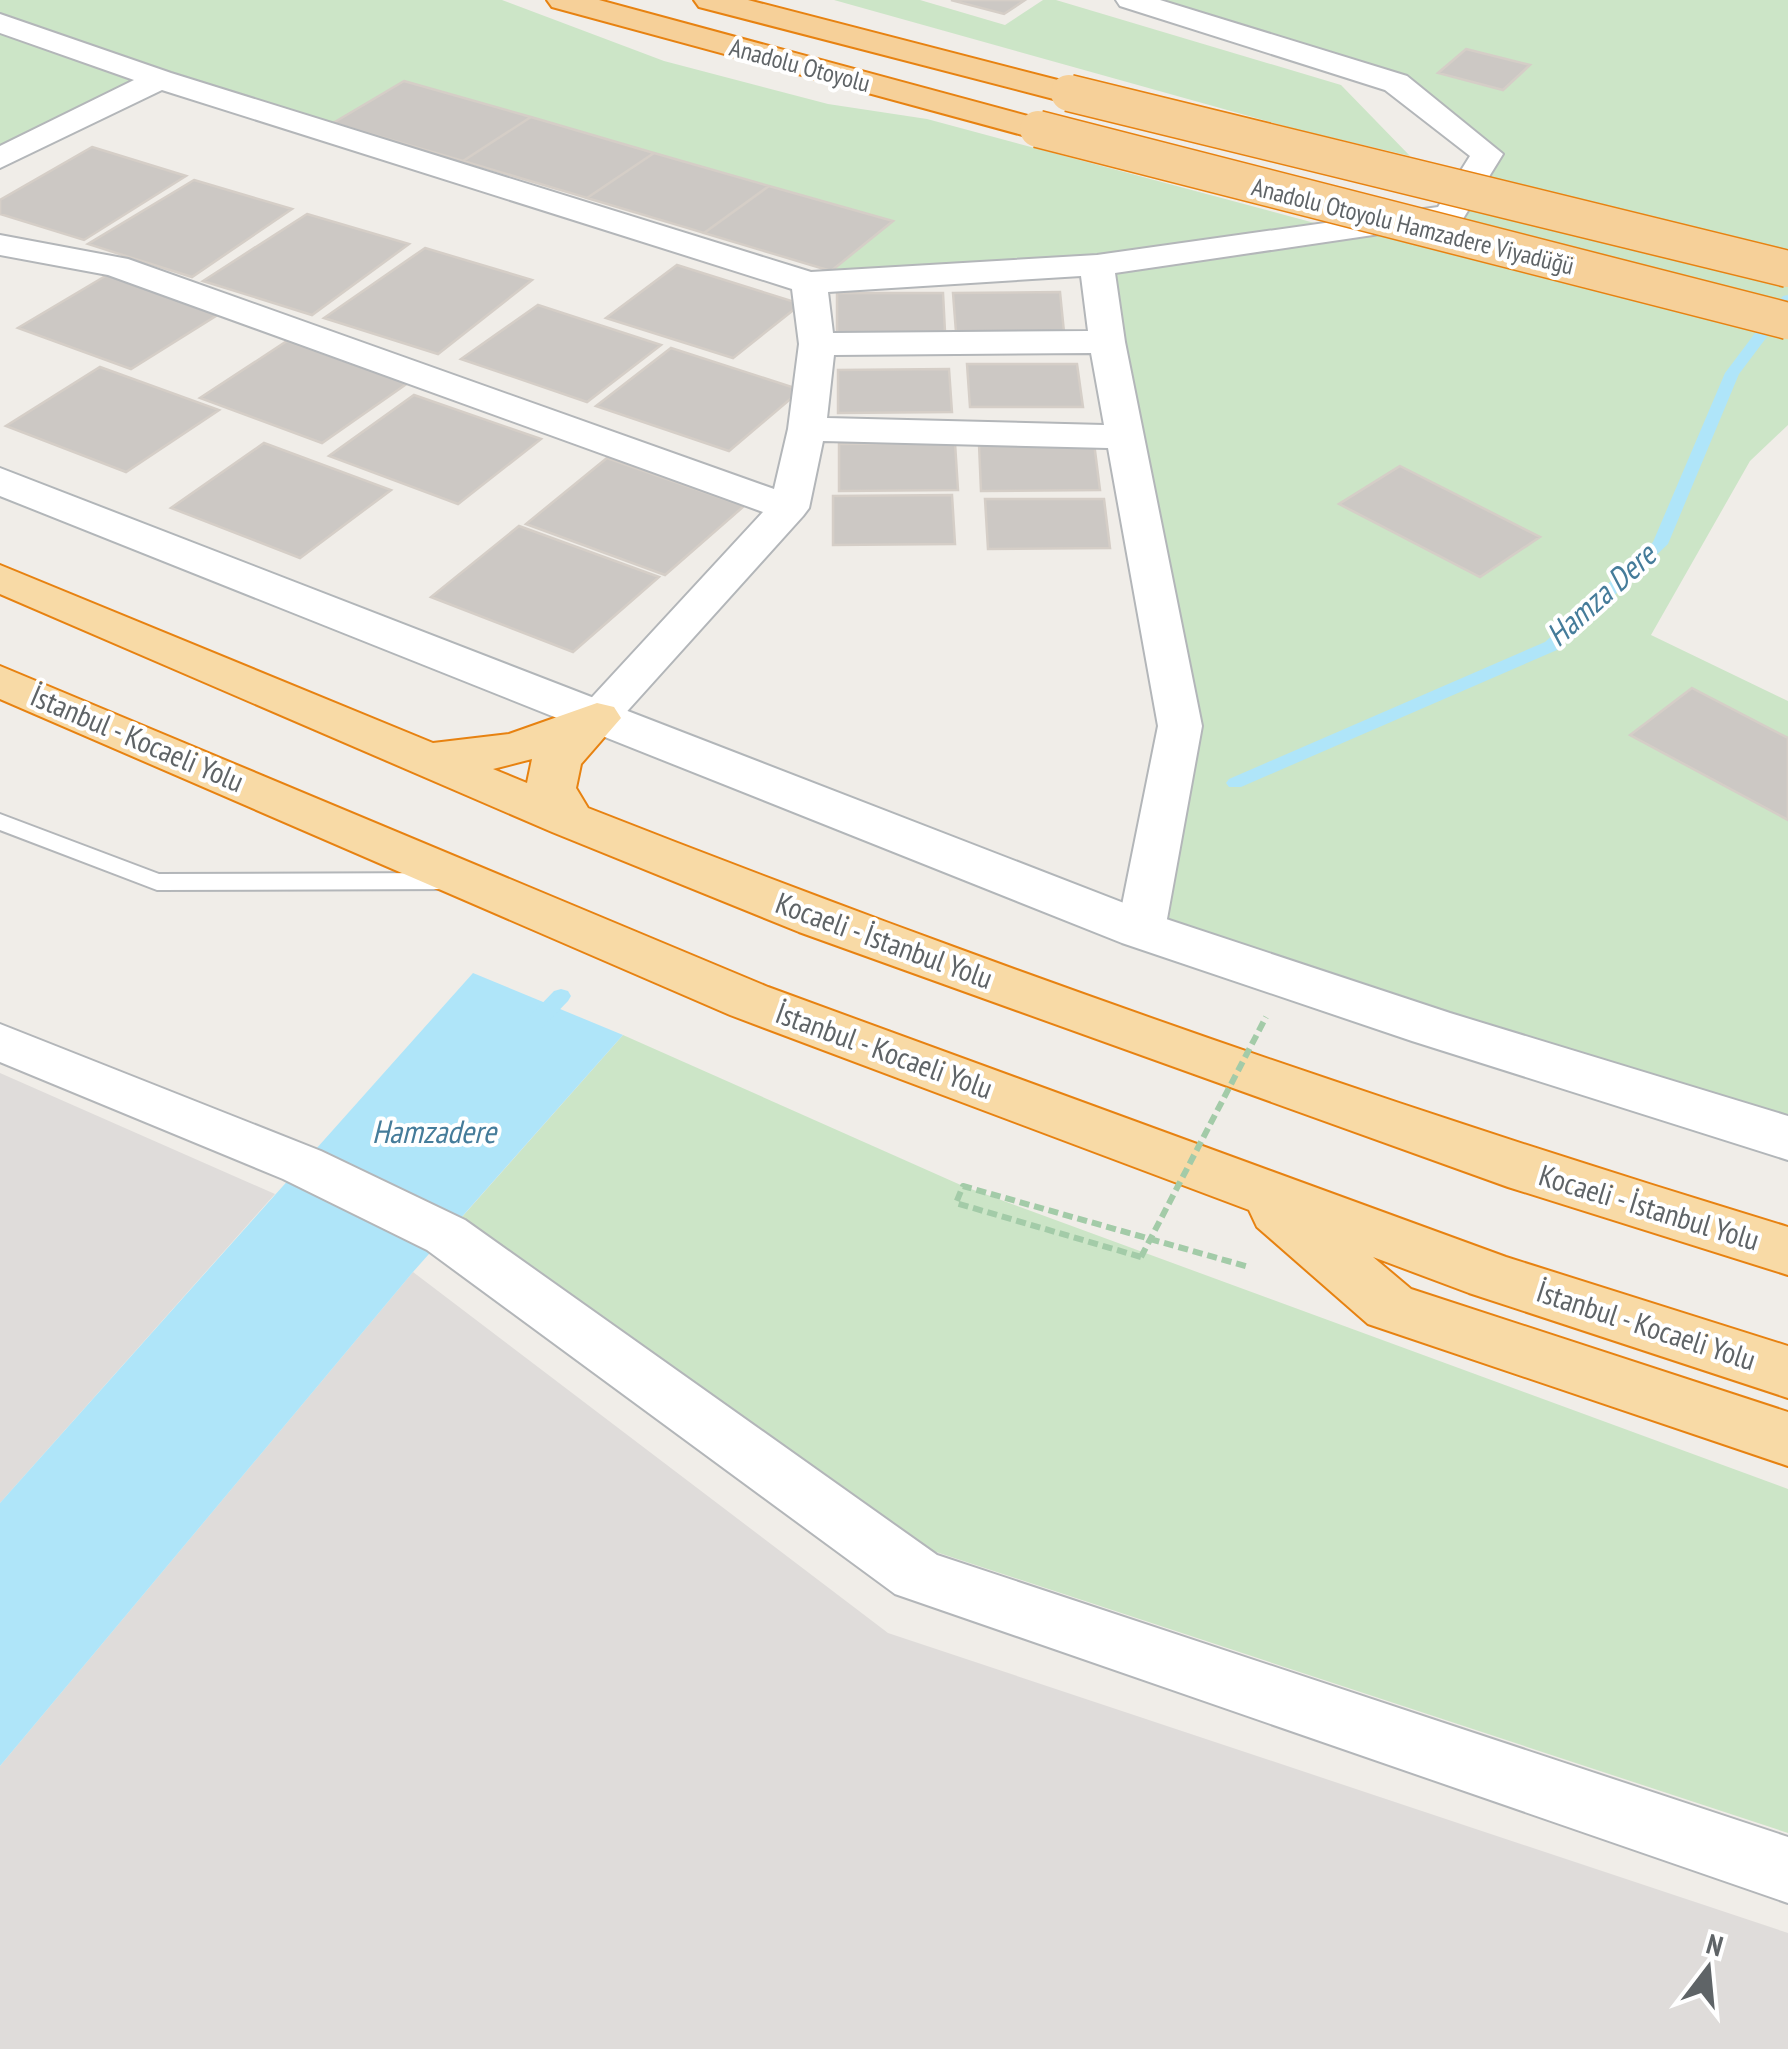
<svg xmlns="http://www.w3.org/2000/svg" width="1788" height="2049" viewBox="0 0 1788 2049" font-family="'PT Sans Narrow',sans-serif">
	<style>
		.industrial { fill: #dfdcda }
		.green { fill: #cce5c7 }
		.water { fill: #afe5f9 }
		.lines { fill: none; stroke-linecap: round; stroke-linejoin: round }
		.stream { fill: #afe5f9; fill-rule: evenodd }
		.building { fill: #ccc8c4; stroke: #d5cec7; stroke-width: 2.5 }
		.service-casing { stroke: #b3b6b9; stroke-width: 4 }
		.minor-casing { stroke: #b3b6b9; stroke-width: 4 }
		.secondary-casing { stroke: #b2b6b9; stroke-width: 4 }
		.trunk-casing { stroke: #e78211; stroke-width: 4 }
		.motorway-casing { stroke: #e78211; stroke-width: 4 }
		.path { stroke: #a3cba8; stroke-width: 6; stroke-dasharray: 10 5; stroke-linecap: butt }
		.service { fill: #fff; fill-rule: evenodd }
		.minor { fill: #fff; fill-rule: evenodd }
		.secondary { fill: #fff; fill-rule: evenodd }
		.trunk { fill: #f8daa6; fill-rule: evenodd }
		.motorway { fill: #f6d099; fill-rule: evenodd }
		.motorway-bridge-casing { stroke: #e78211; stroke-width: 39; stroke-linecap: butt }
		.path-bridge { stroke: #a3cba8; stroke-width: 6; stroke-dasharray: 10 5; stroke-linecap: butt }
		.motorway-bridge { stroke: #f6d099; stroke-width: 36 }
		.labels { text-anchor: middle; stroke-width: 8; stroke-linejoin: round; paint-order: stroke }
		.far-street-label { font-size: 25px; fill: #5f6467; stroke: #fff }
		.street-label { font-size: 30px; fill: #5f6467; stroke: #fff }
		.water-label { font-size: 32px; font-style: italic; fill: #457c9a; stroke: #fff }
	</style>
	<rect width="100%" height="100%" fill="#f0ede8"/>
	<path class="industrial" d="M0 1073 275 1194 0 1503Z
		M413 1272 888 1633 1788 1933V2049H0V1766Z"/>
	<path class="green" d="M0 0H502L664 61 828 104 927 119 1322 225 1100 254 831 271 892 221 404 81 321 130 160 79 0 158Z
		M834 0H920L1005 25 1043 0H1056L1341 85 1410 156 1299 130Z
		M1130 0H1788V425L1750 461 1651 635 1788 701V1138L1141 930 1180 726 1097 265 1449 215 1487 154 1396 83Z
		M623 1035 963 1186 1788 1489V1833L930 1550 446 1235Z"/>
	<path class="water" d="M473 973 623 1035 413 1272 0 1766V1503Z"/>
	<g class="lines">
		<path class="stream" d="M1788 295V309L1739 374 1668 544 1557 650 1241 787H1229L1226 783 1229 779 1545 642 1653 542 1725 373 1783 296Z
			M561 989 568 991 571 996 568 1001 542 1028H528L525 1023 528 1018 554 991Z"/>
	</g>
	<path class="building" d="M951 0H1025L1004 14Z
		M1466 49 1530 65 1503 90 1438 73Z
		M404 81 531 117 463 161 333 123Z
		M531 117 654 153 587 198 463 161Z
		M92 147 186 176 84 240 0 214V200Z
		M654 153 769 186 704 233 587 198Z
		M194 180 292 209 192 277 88 244Z
		M769 186 893 221 831 271 704 233Z
		M307 214 409 244 312 315 203 281Z
		M425 248 532 280 438 354 324 318Z
		M677 265 801 304 733 358 606 318Z
		M107 275 219 314 131 369 18 328Z
		M1060 292 1064 332H956L953 293Z
		M837 293H943L945 332 837 333Z
		M538 305 661 345 587 402 461 359Z
		M287 341 408 383 322 443 200 398Z
		M671 348 801 390 729 451 596 406Z
		M967 364H1077L1083 407H970Z
		M100 367 219 410 126 472 6 426Z
		M949 369 952 412 838 413V370Z
		M414 395 541 439 458 504 329 456Z
		M264 443 391 490 300 558 171 508Z
		M955 443 958 490 839 491V444Z
		M1094 443 1100 490 981 491 979 444Z
		M607 458 744 506 665 575 526 524Z
		M1400 466 1540 537 1480 577 1339 504Z
		M952 495 955 544 833 545V496Z
		M985 499H1104L1110 548 988 549Z
		M519 526 659 577 573 652 431 597Z
		M1692 688 1788 738V820L1630 735Z"/>
	<g class="lines">
		<defs>
			<path id="service" d="M0 814 159 874 454 873 466 881 454 889 157 890 0 830Z"/>
			<path id="minor" d="M1116 0H1160L1407 76 1503 154 1461 222 1115 273 1125 342 1202 726 1165 930 1158 942 1141 947 1124 942 1117 930 1158 726 1108 448 823 441 809 508 803 516 612 728 597 732 582 728 575 718 582 708 763 512 108 275 0 255V235L128 259 774 489 788 429 799 344 792 289 162 90 0 168V146L134 80 0 33V14L171 73 811 272 1097 255 1438 207 1470 156 1385 90 1120 6ZM1081 276 1088 331 833 333 828 292ZM1091 353 1104 425 827 418 834 355Z
				M0 1024 321 1151 465 1220 937 1555 1788 1837V1903L895 1594 427 1250 283 1179 0 1062Z"/>
			<path id="secondary" d="M0 468 1160 917 1450 1013 1788 1116V1160L1412 1041 1122 943 0 496Z"/>
			<path id="trunk" d="M0 565 433 743 509 734 597 703 614 707 621 718 581 764 576 788 588 808C982 963 1383 1104 1788 1227V1275L1508 1187 799 932 552 832 0 594ZM532 759 527 783 493 769Z
				M0 666 768 987 1506 1257 1788 1346V1398L1469 1293 1373 1257 1411 1289 1788 1412V1466L1368 1324 1257 1227 1249 1210 730 1015 0 699Z"/>
			<path id="motorway" d="M547 0H599L1050 122 1055 129 1050 136 1038 139 1026 136 552 7Z
				M694 0H748L1081 86 1086 93 1081 100 1069 103 699 7Z"/>
		</defs>
		<use href="#service" class="service-casing"/>
		<use href="#minor" class="minor-casing"/>
		<use href="#secondary" class="secondary-casing"/>
		<use href="#trunk" class="trunk-casing"/>
		<use href="#motorway" class="motorway-casing"/>
		<path class="path" d="M1141 1257 956 1203 963 1186 1249 1267"/>
		<use href="#service" class="service"/>
		<use href="#minor" class="minor"/>
		<use href="#secondary" class="secondary"/>
		<use href="#trunk" class="trunk"/>
		<use href="#motorway" class="motorway"/>
		<defs>
			<path id="motorway-bridge" d="M1069 93 1788 269
				M1038 129 1788 321"/>
		</defs>
		<use href="#motorway-bridge" class="motorway-bridge-casing"/>
		<path class="path-bridge" d="M1141 1257 1266 1017"/>
		<use href="#motorway-bridge" class="motorway-bridge"/>
	</g>
	<g class="labels">
		<g class="far-street-label">
			<text transform="translate(800 65) rotate(15)" y="9">Anadolu Otoyolu</text>
			<text transform="translate(1413 226) rotate(14)" y="9">Anadolu Otoyolu Hamzadere Viyadüğü</text>
		</g>
		<g class="street-label">
			<text transform="translate(137 739) rotate(23)" y="10">İstanbul - Kocaeli Yolu</text>
			<text transform="translate(884 941) rotate(20)" y="10">Kocaeli - İstanbul Yolu</text>
			<text transform="translate(884 1051) rotate(20)" y="10">İstanbul - Kocaeli Yolu</text>
			<text transform="translate(1649 1208) rotate(17)" y="10">Kocaeli - İstanbul Yolu</text>
			<text transform="translate(1646 1326) rotate(18)" y="10">İstanbul - Kocaeli Yolu</text>
		</g>
		<g class="water-label">
			<text transform="translate(1601 595) rotate(-42)" y="11">Hamza Dere</text>
			<text x="434" y="1143">Hamzadere</text>
		</g>
	</g>
	<g transform="translate(1708 1969) rotate(16)" stroke="#ffffff" stroke-width="8" paint-order="stroke">
	<path d="M0-8L18 38L0 25L-18 38Z" fill="#5f6467"/>
	<text y="-15" font-size="28" font-weight="bold" text-anchor="middle" fill="#5f6467">N</text>
	</g>
</svg>
